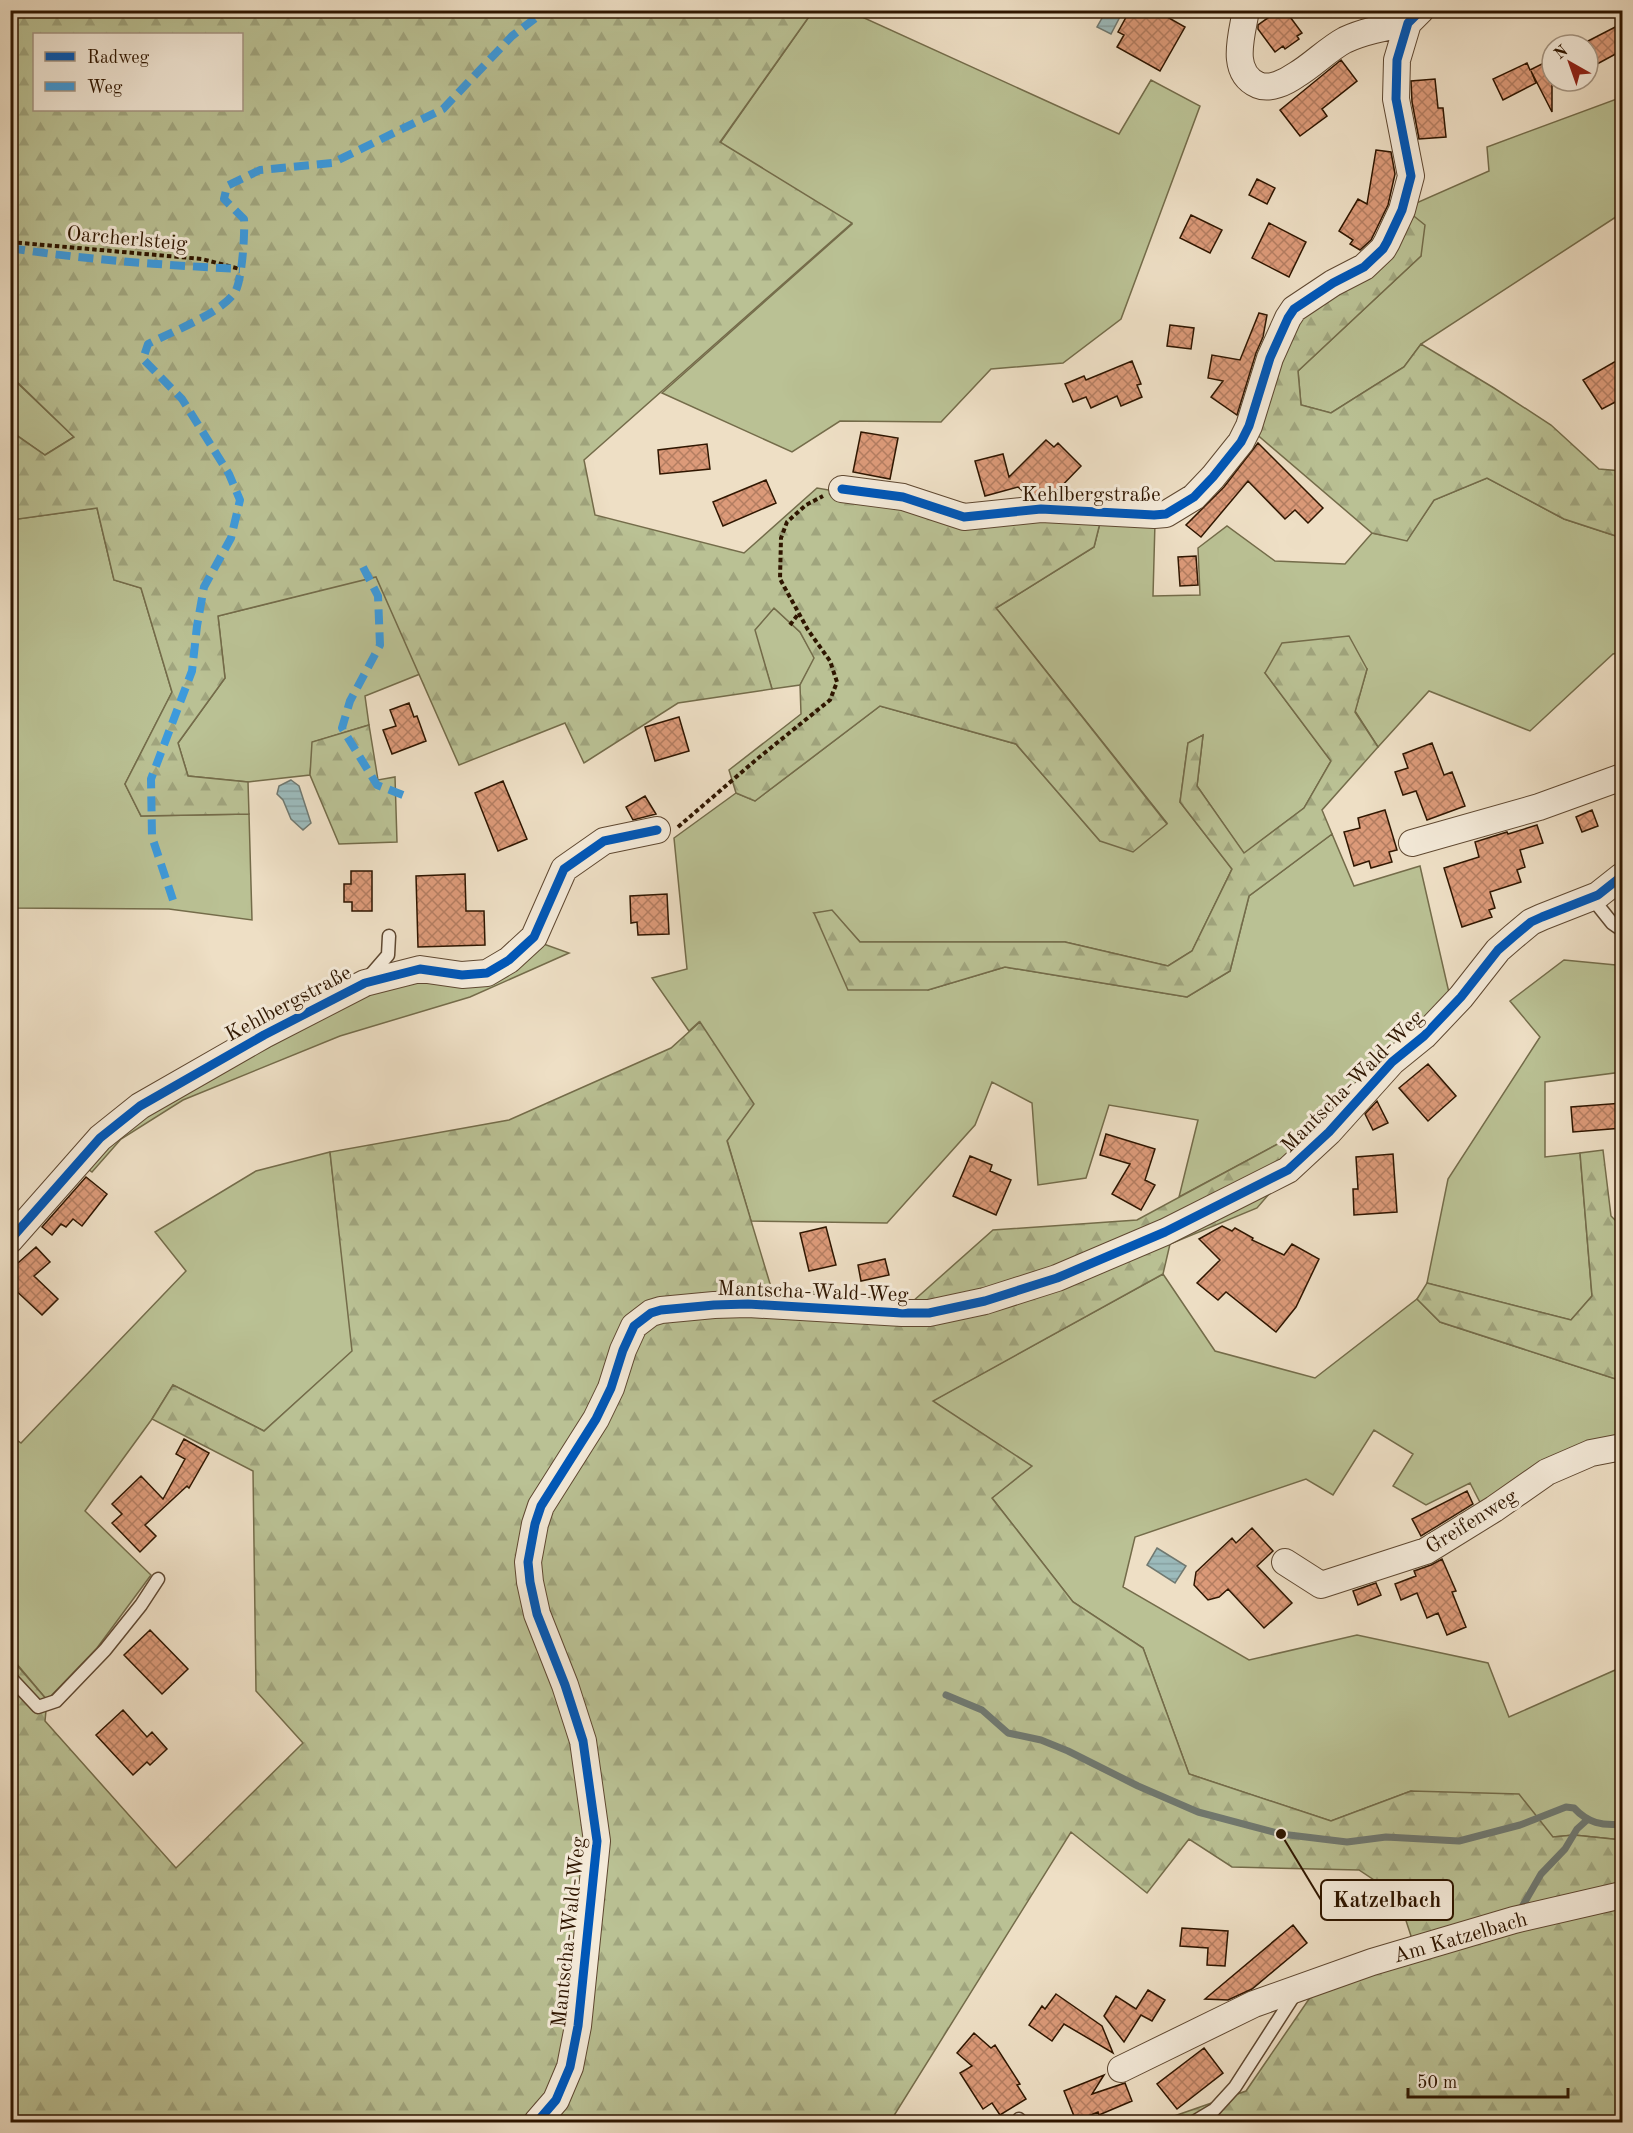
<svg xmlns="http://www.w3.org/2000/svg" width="1633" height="2133" viewBox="0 0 1633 2133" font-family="'Old Standard TT',serif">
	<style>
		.green { fill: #bac194; stroke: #746c4a; stroke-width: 1.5 }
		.forest { fill: url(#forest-firs); stroke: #746c4a; stroke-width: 1.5; fill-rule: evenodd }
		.water { fill: url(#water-rules); stroke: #707971; stroke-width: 1.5 }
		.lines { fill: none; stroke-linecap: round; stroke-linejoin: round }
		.stream { stroke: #707971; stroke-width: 7 }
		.building { fill: url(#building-cross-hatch); stroke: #2f1600; stroke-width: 1.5 }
		.lane-casing { stroke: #5f4831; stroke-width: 15 }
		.street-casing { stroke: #5f4831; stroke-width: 28 }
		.path { stroke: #2f1600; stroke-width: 4; stroke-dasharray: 4.5 3; stroke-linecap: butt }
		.lane { stroke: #f4ead9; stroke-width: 12 }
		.street { stroke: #f4ead9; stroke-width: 26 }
		.quiet { stroke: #3d9adc; stroke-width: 8; stroke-dasharray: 15 8; stroke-linecap: butt }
		.cycleway-casing { stroke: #f4ead9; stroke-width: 13 }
		.cycleway { stroke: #0057b8; stroke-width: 9 }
		.labels { text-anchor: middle; stroke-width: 6; stroke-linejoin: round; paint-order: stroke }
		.street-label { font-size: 21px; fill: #2f1600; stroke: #f4ead9 }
		.leader { fill: none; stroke: #2f1600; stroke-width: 2 }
		.callout-dot { fill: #2f1600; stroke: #f4ead9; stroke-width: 2 }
		.callout { fill: #f4ead9; stroke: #2f1600; stroke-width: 2 }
		.callout-label { font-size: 22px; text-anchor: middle; font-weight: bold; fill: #2f1600 }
	</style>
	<defs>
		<pattern id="forest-firs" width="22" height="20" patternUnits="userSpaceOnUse" patternTransform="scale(1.5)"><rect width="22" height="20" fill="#bac194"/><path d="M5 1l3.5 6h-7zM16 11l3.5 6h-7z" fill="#a0a57e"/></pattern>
		<pattern id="water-rules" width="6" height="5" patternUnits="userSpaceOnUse" patternTransform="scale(1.5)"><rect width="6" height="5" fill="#9cbbbc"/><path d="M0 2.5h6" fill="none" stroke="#87a0a0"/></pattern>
		<pattern id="building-cross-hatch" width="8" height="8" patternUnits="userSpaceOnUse" patternTransform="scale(1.5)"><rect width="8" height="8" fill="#dc9a79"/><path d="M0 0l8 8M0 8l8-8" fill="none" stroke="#b37d61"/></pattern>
	</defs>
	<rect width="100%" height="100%" fill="#eedfc5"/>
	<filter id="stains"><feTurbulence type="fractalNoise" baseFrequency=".00333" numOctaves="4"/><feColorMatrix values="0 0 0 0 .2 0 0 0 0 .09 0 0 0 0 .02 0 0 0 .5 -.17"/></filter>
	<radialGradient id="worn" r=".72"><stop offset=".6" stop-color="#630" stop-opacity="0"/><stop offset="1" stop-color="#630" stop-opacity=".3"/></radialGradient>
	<path class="green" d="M813 11H849L1119 134 1151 80 1200 106 1121 319 1063 363 991 369 941 422 840 421 792 452 662 393 852 224 720 143Z
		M1622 97V213L1421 344 1404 367 1331 413 1301 405 1298 371 1421 256 1410 213 1414 204 1489 171 1487 147Z
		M10 376 74 437 45 455 11 431Z
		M1487 478 1564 519 1622 538V652L1613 654 1530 731 1429 691 1378 747 1355 711 1367 669 1265 673 1331 761 1304 808 1244 854 1197 786 1203 735 1188 743 1180 802 1232 869 1192 951 1168 966 1065 942H860L832 911 814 913 928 990 1005 967 1187 997 1230 971 1249 896 1332 834 1354 886 1420 866 1450 997 1306 1151 1287 1139 1179 1197 1198 1120 1109 1105 1086 1178 1038 1185 1032 1103 992 1082 975 1125 887 1223 751 1221 727 1140 699 1022 689 1031 652 978 687 969 674 838 736 793 755 801 880 706 1016 744 1100 841 1167 823 996 608 1094 547 1101 519 1155 522 1153 596 1200 595 1198 548 1227 526 1275 561 1345 564 1372 533 1407 540 1434 500Z
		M97 508 114 580 141 588 172 692 125 784 141 816 249 814 252 920 169 909 11 908 10 520Z
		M376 576 420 674 365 696 369 725 313 742 310 775 248 782 188 776 178 743 225 678 218 616Z
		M774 608 800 632 815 658 800 685 772 689 754 630Z
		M538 942 569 953 470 997 340 1036 183 1100 121 1139 92 1172 82 1165 116 1130 371 989 422 976 470 983Z
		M1564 960 1616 965 1622 968V1072L1545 1082V1157L1580 1153 1592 1296 1571 1320 1427 1283 1448 1179 1540 1037 1510 1001Z
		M330 1152 353 1351 264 1431 173 1385 152 1419 85 1511 151 1575 97 1648 47 1700 11 1657 10 1435 21 1443 186 1271 155 1232 256 1171Z
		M1163 1274 1215 1351 1315 1378 1417 1299 1440 1322 1622 1381V1437L1484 1510 1470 1483 1426 1505 1393 1486 1413 1454 1374 1430 1333 1495 1306 1479 1135 1537 1123 1587 1249 1660 1357 1635 1488 1663 1509 1717 1622 1667V1840L1574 1835 1553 1837 1411 1791 1331 1821 1189 1774 1143 1648 1073 1602 992 1498 1031 1466 932 1401Z"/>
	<path class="forest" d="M11 11H813L720 142 852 223 584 460 595 515 744 553 817 488 905 503 1101 519 1094 547 996 608 1167 824 1133 852 1100 841 1016 744 880 706 755 801 736 793 729 770 801 714 800 685 814 658 800 632 774 608 755 630 772 689 678 703 584 763 565 723 459 765 376 577 218 616 225 678 178 743 188 776 248 782 249 814 141 816 125 784 172 692 141 588 114 580 97 508 11 520 10 431 45 455 74 437 11 376ZM34 34H242V110H34Z
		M1410 213 1425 225 1421 256 1298 371 1301 405 1331 413 1404 367 1421 344 1494 388 1551 425 1599 469 1622 471V538L1564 519 1487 478 1434 500 1407 541 1372 533 1254 432 1275 357 1302 316Z
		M1349 636 1367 669 1355 712 1378 747 1322 810 1332 834 1249 896 1230 971 1187 997 1005 967 928 990H848L814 913 832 910 860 942H1065L1168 966 1192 951 1232 869 1180 802 1188 743 1203 735 1197 786 1244 853 1304 808 1331 761 1265 673 1282 643Z
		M369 725 378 780 395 777 397 842 339 844 310 775 312 742Z
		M700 1022 754 1104 727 1141 771 1287 912 1302 993 1230 1137 1220 1287 1139 1306 1151 1257 1208 1170 1244 1163 1274 933 1401 1032 1466 992 1498 1073 1602 1143 1648 1189 1774 1331 1821 1411 1791 1519 1794 1553 1837 1574 1835 1622 1840V2122H1157L1246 2091 1331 1967 1412 1939 1398 1896 1359 1870 1232 1867 1189 1839 1147 1893 1071 1832 890 2122H11L10 1657 47 1700 45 1721 176 1868 303 1743 256 1691 253 1471 152 1419 173 1385 264 1431 352 1351 330 1152 509 1120 671 1048Z
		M1603 1150 1611 1216 1622 1227V1381L1440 1322 1417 1299 1427 1283 1571 1320 1592 1296 1580 1153Z"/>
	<path class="water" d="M1106 11H1123L1111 34 1097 27Z
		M291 780 299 786 311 823 303 830 291 819 283 800 277 794 279 786Z
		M1157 1548 1186 1566 1175 1583 1147 1565Z"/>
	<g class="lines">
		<path class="stream" d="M946 1695 982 1710 1008 1733 1041 1740 1068 1751 1138 1786 1198 1812 1281 1834 1347 1842 1386 1837 1459 1841 1520 1825 1566 1807 1574 1808C1588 1823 1602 1826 1622 1824
			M1519 1912 1541 1874 1565 1849 1577 1829 1587 1820"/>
	</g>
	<path class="building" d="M1130 10H1155L1185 27 1160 71 1117 47 1124 35 1118 32Z
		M1279 10H1285L1302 33 1297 36 1299 39 1285 49 1283 46 1275 52 1258 29V25Z
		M1623 23V50L1588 69V41Z
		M1552 59V112L1531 71 1536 83 1503 100 1493 79 1527 63 1530 70Z
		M1341 60 1357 81 1322 109 1327 116 1300 136 1280 110Z
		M1435 79 1438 108H1443L1446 137 1419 139 1412 102 1411 81Z
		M1376 150 1391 152 1395 174 1388 205 1371 240 1360 250 1350 244 1353 240 1339 231 1358 199 1367 204Z
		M1257 179 1275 188 1267 204 1249 195Z
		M1191 215 1222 230 1210 253 1180 238Z
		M1269 223 1306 242 1289 277 1252 258Z
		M1259 313 1267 315 1263 337 1256 353 1237 415 1211 397 1223 381 1208 378 1212 355 1240 360Z
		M1170 325 1194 328 1191 349 1167 346Z
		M1623 357V398L1602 409 1583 380Z
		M1132 361 1141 384 1137 385 1142 397 1121 406 1117 396 1091 408 1086 397 1073 402 1065 384 1084 376 1086 380Z
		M861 432 898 438 890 479 853 472Z
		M1046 440 1054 447 1058 443 1081 466 1053 495H1027L1018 487 985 496 975 461 1003 454 1009 477Z
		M1258 443 1323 508 1308 523 1295 510 1285 519 1248 481 1201 537 1186 525 1224 487Z
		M707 444 710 469 660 474 658 450Z
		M766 480 776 503 723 526 713 502Z
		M1196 556 1198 585 1180 586 1178 557Z
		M409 703 414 717 417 716 426 741 392 754 383 730 396 726 390 710Z
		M679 717 689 751 655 761 645 727Z
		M1432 743 1444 775 1452 772 1465 806 1427 820 1416 791 1403 795 1395 772 1408 768 1403 754Z
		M503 781 527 839 498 851 475 793Z
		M645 796 656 814 633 820 626 807Z
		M1385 810 1397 850 1389 852 1392 862 1371 868 1369 861 1354 866 1344 832 1360 828 1358 818Z
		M1592 810 1598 826 1582 832 1576 817Z
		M1537 825 1543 843 1520 850 1525 867 1517 870 1521 882 1490 892 1495 908 1489 910 1492 917 1462 927 1444 868 1479 857 1475 842 1507 832 1508 834Z
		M351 871H372V911H352V902H344V884H351Z
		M465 874 466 911H484L485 945 418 947 416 876Z
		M667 894 669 934 638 935 637 922 631 923 630 896Z
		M1428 1064 1456 1096 1428 1121 1399 1088Z
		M1377 1101 1388 1123 1373 1130 1365 1114Z
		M1623 1103V1128L1573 1132 1571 1107Z
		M1106 1134 1155 1149 1145 1180 1155 1185 1141 1210 1112 1194 1130 1164 1100 1155Z
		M1393 1154 1397 1212 1354 1215 1353 1189H1358L1356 1157Z
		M970 1156 992 1165 990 1171 1011 1180 996 1215 953 1196Z
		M86 1177 107 1194 82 1226 73 1219 66 1227 61 1224 52 1235 42 1227Z
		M1222 1226 1232 1231 1235 1228 1253 1238 1252 1240 1284 1255 1292 1244 1319 1259 1296 1307 1276 1332 1226 1292 1218 1300 1197 1283 1220 1260 1199 1239Z
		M826 1227 836 1265 809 1271 800 1233Z
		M36 1247 50 1262 34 1276 58 1299 42 1315 10 1285V1270Z
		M885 1259 889 1275 861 1281 858 1265Z
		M184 1439 209 1453 189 1488 187 1486 145 1525 156 1536 140 1552 112 1523 122 1514 112 1504 141 1476 163 1499 185 1459 176 1454Z
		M1467 1491 1473 1504 1421 1536 1412 1519Z
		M1252 1528 1273 1551 1257 1566 1292 1603 1264 1628 1228 1589 1219 1597 1208 1600 1194 1585 1196 1572 1232 1538 1236 1543Z
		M1442 1559 1456 1591 1452 1592 1466 1627 1447 1635 1438 1613 1427 1618 1417 1593 1401 1600 1395 1584 1416 1576 1414 1571 1431 1565Z
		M1376 1583 1381 1595 1358 1605 1353 1591Z
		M150 1630 188 1669 162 1694 124 1655Z
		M123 1710 147 1737 152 1732 167 1749 150 1765 147 1762 133 1775 96 1735Z
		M1293 1925 1307 1943 1252 1989 1228 2000 1205 1999Z
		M1182 1928 1228 1931 1225 1966 1207 1965 1208 1948 1180 1946Z
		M1148 1990 1165 2000 1152 2021 1141 2015 1124 2042 1104 2016 1116 1996 1136 2009Z
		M1056 1994 1102 2026 1113 2053 1064 2024 1052 2041 1029 2025 1042 2006 1045 2009Z
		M974 2033 991 2048 995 2045 1020 2084 1017 2085 1026 2099 1000 2115 992 2103 983 2109 960 2073 972 2066 957 2053Z
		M1204 2048 1223 2073 1177 2109 1157 2084Z
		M1104 2075 1092 2094 1125 2083 1132 2101 1099 2115 1098 2112 1076 2121 1064 2091Z"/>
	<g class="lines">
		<defs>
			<path id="lane" d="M1592 898 1612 923 1622 930
				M369 977 388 955 389 936
				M10 1677 38 1707 56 1701 105 1650 141 1605 158 1579
				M1019 2119 1022 2122
				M1194 2122 1214 2110 1235 2087 1295 1994"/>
			<path id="street" d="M1246 10C1242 35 1229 72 1258 85 1270 90 1286 82 1296 75 1313 65 1328 49 1345 40 1364 31 1387 27 1408 23
				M842 489 903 497 964 517 1041 509 1154 515 1166 514 1194 497 1213 477 1241 442 1249 426 1270 358 1288 318 1294 309 1333 283 1364 267 1383 249 1387 242 1402 210 1411 176 1396 99 1397 60 1408 23 1421 10
				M1412 843 1539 807 1622 777
				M10 1240 100 1138 140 1106 264 1035 365 983 420 969 462 975 487 973 509 960 534 937 564 869 604 841 657 830
				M1285 1562 1321 1585 1426 1551 1494 1509 1547 1472 1591 1453 1622 1447
				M1121 2069 1254 2004 1372 1962 1514 1920 1622 1895
				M537 2122 556 2100 570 2067 578 2026 597 1841 583 1741 565 1685 537 1614 530 1582 528 1562 535 1524 541 1506 596 1419 611 1388 623 1350 634 1326 651 1313 661 1310 714 1305 748 1304 902 1313H929L985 1301 1057 1278 1165 1232 1288 1170 1329 1132 1392 1062 1424 1036 1461 997 1498 950 1513 937 1531 922 1542 917 1598 895 1622 876"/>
		</defs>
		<use href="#lane" class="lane-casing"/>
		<use href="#street" class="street-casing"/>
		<path class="path" d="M10 242 202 259 240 269
			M790 625 799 613
			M678 827 757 759 830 700 837 682 830 661 808 630 780 579 781 538 787 522 806 505 823 496"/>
		<use href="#lane" class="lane"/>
		<use href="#street" class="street"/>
		<path class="quiet" d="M10 248C87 260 163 265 240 269
			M363 567 378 596 380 645 350 701 342 728 377 785 403 795
			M173 900 152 837 151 779 192 671 197 626 204 587 231 538 240 500 229 474 182 399 143 359 148 344C171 332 222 313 235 292 242 281 245 234 244 219L224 199 227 186 260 170 332 163 443 109 512 36 546 10"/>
		<defs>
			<path id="cycleway" d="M842 489 903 497 964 517 1041 509 1154 515 1166 514 1194 497 1213 477 1241 442 1249 426 1270 358 1288 318 1294 309 1333 283 1364 267 1383 249 1387 242 1402 210 1411 176 1396 99 1397 60 1408 23 1421 10
				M10 1240 100 1138 140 1106 264 1035 365 983 420 969 462 975 487 973 509 960 534 937 564 869 604 841 657 830
				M537 2122 556 2100 570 2067 578 2026 597 1841 583 1741 565 1685 537 1614 530 1582 528 1562 535 1524 541 1506 596 1419 611 1388 623 1350 634 1326 651 1313 661 1310 714 1305 748 1304 902 1313H929L985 1301 1057 1278 1165 1232 1288 1170 1329 1132 1392 1062 1424 1036 1461 997 1498 950 1513 937 1531 922 1542 917 1598 895 1622 876"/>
		</defs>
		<use href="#cycleway" class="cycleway-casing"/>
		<use href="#cycleway" class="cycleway"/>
	</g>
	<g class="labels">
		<g class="street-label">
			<text transform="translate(127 238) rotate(5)" y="7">Oarcherlsteig</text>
			<text x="1091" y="501">Kehlbergstraße</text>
			<text transform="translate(288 1003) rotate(-28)" y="7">Kehlbergstraße</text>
			<text transform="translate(1352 1081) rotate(-45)" y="7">Mantscha-Wald-Weg</text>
			<text transform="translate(813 1291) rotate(2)" y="7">Mantscha-Wald-Weg</text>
			<text transform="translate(1471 1521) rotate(-32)" y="7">Greifenweg</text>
			<text transform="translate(568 1932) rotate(-84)" y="7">Mantscha-Wald-Weg</text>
			<text transform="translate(1460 1937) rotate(-16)" y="7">Am Katzelbach</text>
		</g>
	</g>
	<path class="leader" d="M1281 1834L1321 1900"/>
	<circle class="callout-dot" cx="1281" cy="1834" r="6"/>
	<rect class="callout" x="1321" y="1880" width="132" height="40" rx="6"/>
	<g class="callout-label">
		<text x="1387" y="1907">Katzelbach</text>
	</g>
	<rect width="1633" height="2133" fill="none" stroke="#eedfc5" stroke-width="36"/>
	<rect x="12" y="12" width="1609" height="2109" fill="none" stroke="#2f1600" stroke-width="3"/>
	<rect x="18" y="18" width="1597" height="2097" fill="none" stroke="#2f1600" stroke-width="1.5"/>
	<rect x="33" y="33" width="210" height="78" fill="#f4ead9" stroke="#a59582" stroke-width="1.5"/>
	<rect x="45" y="52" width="30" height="9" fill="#0057b8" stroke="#a59582" stroke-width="1.5"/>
	<text x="87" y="63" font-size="18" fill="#2f1600">Radweg</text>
	<rect x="45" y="82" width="30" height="9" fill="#3d9adc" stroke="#a59582" stroke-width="1.5"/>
	<text x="87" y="93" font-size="18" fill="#2f1600">Weg</text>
	<g transform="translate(1570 63) rotate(320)"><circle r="28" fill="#f4ead9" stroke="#a59582" stroke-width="1.5"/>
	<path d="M0-4.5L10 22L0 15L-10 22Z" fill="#8f2418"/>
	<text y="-9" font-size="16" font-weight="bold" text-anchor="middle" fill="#2f1600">N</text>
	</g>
	<path d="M1408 2088v9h160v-9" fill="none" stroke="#2f1600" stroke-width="3"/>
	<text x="1417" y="2088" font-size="18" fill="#2f1600" stroke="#f4ead9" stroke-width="4.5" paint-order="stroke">50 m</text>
	<rect width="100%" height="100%" filter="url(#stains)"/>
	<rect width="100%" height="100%" fill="url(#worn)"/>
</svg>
